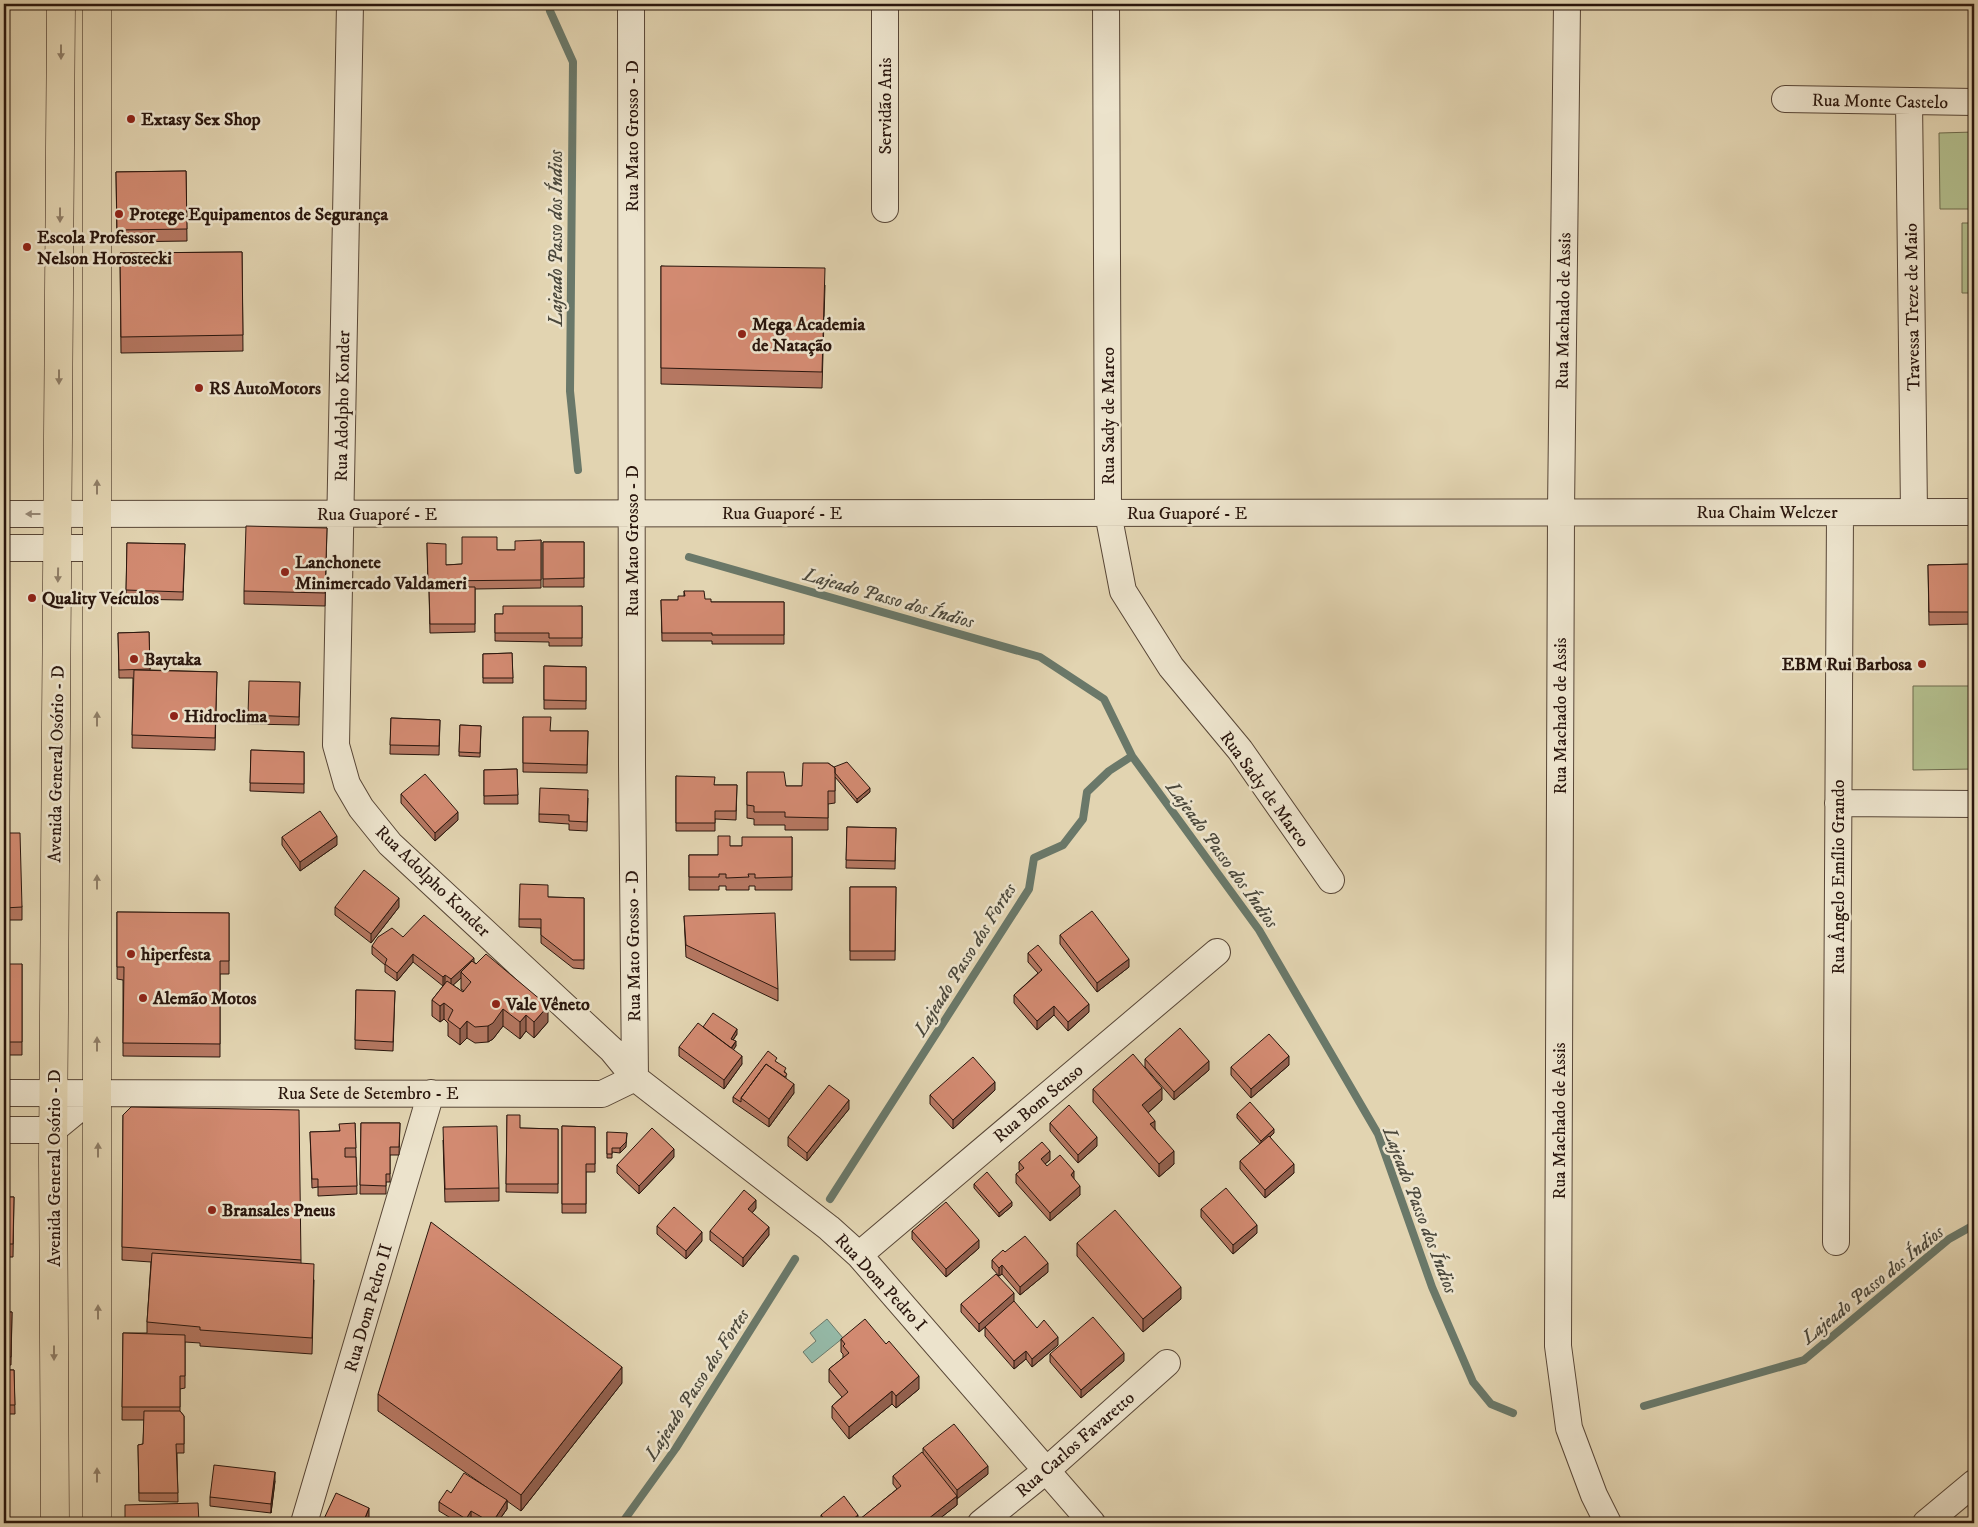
<svg xmlns="http://www.w3.org/2000/svg" width="1978" height="1527" viewBox="0 0 1978 1527" font-family="'IM FELL DW Pica',serif">
	<style>
		.green { fill: #b2bd8c; stroke: #6e6a4c }
		.water { fill: #95b9a7; stroke: #6a7869 }
		.lines { fill: none; stroke-linecap: round; stroke-linejoin: round }
		.stream { stroke: #6a7869; stroke-width: 8 }
		.minor-casing { stroke: #584636; stroke-width: 28 }
		.major-casing { stroke: #2a160d; stroke-width: 29 }
		.minor { stroke: #ece3cc; stroke-width: 26 }
		.major { stroke: #e2d4b1; stroke-width: 28 }
		.wall { fill: #b57761; stroke: #2a160d; fill-rule: evenodd }
		.shaded-wall { fill: #93614f; stroke: #2a160d }
		.building { fill: #d28a71; stroke: #2a160d }
		.oneway { fill: #8f7e67 }
		.oneway2 { fill: #958776 }
		.poi-dot { fill: #8f2418; stroke: #ece3cc; stroke-width: 2 }
		.labels { text-anchor: middle; stroke-width: 5; stroke-linejoin: round; paint-order: stroke }
		.street-label { font-size: 18px; fill: #2a160d; stroke: #ece3cc }
		.poi-label { font-size: 18px; font-weight: bold; fill: #2a160d; stroke: #ece3cc; text-anchor: start }
		.water-label { font-size: 19px; font-style: italic; fill: #4a473b; stroke: #ece3cc }
	</style>
	<rect width="100%" height="100%" fill="#e2d4b1"/>
	<filter id="stains"><feTurbulence type="fractalNoise" baseFrequency=".004" numOctaves="4"/><feColorMatrix values="0 0 0 0 .2 0 0 0 0 .09 0 0 0 0 .02 0 0 0 .5 -.17"/></filter>
	<radialGradient id="worn" r=".72"><stop offset=".6" stop-color="#630" stop-opacity="0"/><stop offset="1" stop-color="#630" stop-opacity=".3"/></radialGradient>
	<path class="green" d="M1974 132V209H1940L1939 133Z
		M1962 223H1974V293H1962Z
		M1913 686H1974V769L1913 770Z"/>
	<path class="water" d="M827 1319 843 1338 812 1363 803 1352 816 1341 810 1333Z"/>
	<g class="lines">
		<path class="stream" d="M550 11 573 62 570 391 578 470
			M689 557 1040 657 1104 699 1132 756 1259 930 1378 1134 1432 1287 1473 1382 1491 1404 1513 1413
			M830 1199 1029 889 1034 858 1063 845 1083 819 1087 792 1109 771 1132 756
			M1644 1406 1804 1360 1949 1239 1974 1225
			M622 1523 676 1448 795 1259"/>
		<defs>
			<path id="minor" d="M350 4 336 745 347 784 361 808 390 844 612 1050 635 1078 829 1228 859 1255 1092 1523
				M631 4 632 765 635 1078
				M885 4V209
				M1106 4 1108 513 1123 591 1171 667 1240 750 1331 880
				M1567 4 1561 511 1558 1346 1569 1428 1594 1495 1608 1523
				M1785 99 1974 102
				M1909 101 1914 512
				M4 514 1974 512
				M4 548H97
				M1838 803 1974 804
				M4 1093 602 1094 635 1078
				M4 1130H53L98 1093
				M1836 1242 1840 513
				M859 1255 1217 952
				M304 1523 431 1093
				M981 1523 1048 1469 1167 1363
				M1926 1523 1974 1483"/>
			<path id="major" d="M55 1523 53 1158 61 4
				M97 1523V4"/>
		</defs>
		<use href="#minor" class="minor-casing"/>
		<use href="#major" class="major-casing"/>
		<use href="#minor" class="minor"/>
		<use href="#major" class="major"/>
	</g>
	<path class="wall" d="M186 171 187 241 117 242 116 172Z
		M242 252 243 351 121 353 120 253Z
		M661 266 825 285 822 388 661 384Z
		M327 528 325 606 244 604V591Z
		M541 540V588L475 589V632L430 633 429 590H428L427 543 446 565 462 564 497 550H515Z
		M543 542H584V587H543Z
		M127 543 185 544 183 600 126 599Z
		M1974 564V624L1929 625 1928 565Z
		M684 591 711 602H784V644H712V641H662L661 600H678L684 596Z
		M582 606V646H549V642L495 641V614H503Z
		M149 632 150 670 217 672 215 750 132 748 133 678H119L118 633Z
		M512 653 513 683H483V654Z
		M544 666 586 667V709H544Z
		M300 682 299 725 248 724V715Z
		M523 717 551 731H588L587 773 523 772Z
		M391 718 440 720 439 755 390 754Z
		M460 725 481 726 480 757 459 756Z
		M251 750 304 752V793L250 791Z
		M828 763 870 792 857 803 835 777V803L828 804V830H785V825H754V819L747 818V772L786 786H802Z
		M517 769 518 804H484V770Z
		M676 776 715 785H737L736 820 715 819V831H676Z
		M401 794 458 820 435 841 401 803Z
		M588 798 587 831 569 830V824L539 822V814Z
		M847 827 896 828 895 869 846 868Z
		M4 833 22 907V920H4Z
		M282 837 337 845 300 871 282 845Z
		M792 837V890H755V886H749V890H726V886H719V890H689V855H718L730 846H742Z
		M850 887H896L895 960H850Z
		M548 897 584 898V969L573 968 541 943V928L519 927V919Z
		M335 907H399L371 943 335 915Z
		M117 912 229 913V974H220V1057L123 1056V980L117 979Z
		M684 916 778 989V1001L686 957Z
		M1060 935 1129 967 1097 992 1060 944Z
		M403 937 474 962 548 1022 534 1038 526 1031 520 1039 503 1026 493 1039 488 1042 475 1043 467 1038 460 1045 448 1036V1023L444 1019 440 1022 432 1016V1000L443 986 413 962 397 981 385 972V965L372 954V946ZM461 978V989L464 991 463 992 453 985Z
		M1028 953 1089 1012 1068 1031 1054 1015 1037 1030 1014 1003V995L1038 973 1028 962Z
		M22 964V1055H4V974Z
		M356 990 395 991 393 1051 355 1049Z
		M703 1027 737 1034 733 1040 736 1046 733 1049 742 1064 724 1089 679 1056V1047Z
		M1145 1059 1209 1070 1174 1100 1145 1067Z
		M777 1062 786 1073V1079L794 1093 769 1127 733 1102V1097Z
		M1289 1065 1251 1098 1231 1075V1067Z
		M1093 1089 1162 1100 1148 1113 1155 1129 1174 1164 1159 1177 1093 1102Z
		M995 1090 953 1129 930 1104V1095Z
		M849 1109 807 1161 788 1146V1137Z
		M1237 1114 1274 1133 1270 1137 1294 1173 1265 1198 1240 1169V1161L1260 1144 1237 1118Z
		M123 1115 301 1260V1263L314 1280 312 1354 200 1346V1343L185 1342V1388L180 1389V1411L184 1416V1453H177L178 1502 139 1501 138 1445 143 1444 144 1420H122L123 1333H147V1322L151 1262 122 1260Z
		M507 1115 520 1128 558 1129V1193L506 1192Z
		M355 1123 357 1194 318 1196V1187L312 1188 310 1132 339 1131Z
		M361 1123H400L399 1155H390V1182H386V1194H360Z
		M1050 1123 1097 1146 1078 1163 1050 1131Z
		M562 1126 595 1127V1172H586V1213H562Z
		M607 1132 626 1147 620 1153 612 1152V1158H607Z
		M443 1140 499 1188V1201L445 1202Z
		M674 1157 639 1194 617 1173V1165Z
		M1050 1160 1045 1164 1047 1166 1074 1179 1080 1195 1050 1221 1016 1183V1174L1020 1171 1019 1170V1162Z
		M974 1184 1012 1206 999 1217 974 1188Z
		M4 1197H14L13 1257H4Z
		M756 1208 752 1213 769 1235 743 1267 710 1240V1231Z
		M1201 1209 1257 1233 1233 1254 1201 1217Z
		M657 1226 702 1241 686 1259 657 1234Z
		M912 1231 979 1248 946 1277 912 1239Z
		M1077 1243 1181 1299 1143 1332 1077 1256Z
		M1005 1252 1048 1272 1020 1295 1002 1274 999 1276 992 1268V1260Z
		M1014 1302 979 1332 961 1312V1304Z
		M4 1312H12L11 1365H4Z
		M985 1327 1037 1328 1058 1345 1032 1367 1026 1359 1014 1369 985 1336Z
		M841 1339 919 1389 896 1408 892 1404 849 1439 832 1418V1406L842 1397 829 1382V1369L843 1358V1354L841 1352Z
		M1050 1354 1124 1361 1081 1398 1050 1362Z
		M4 1370H14L15 1414H4Z
		M622 1383 521 1511 507 1501V1509L497 1523H477L471 1519 469 1523H459L439 1511V1502L451 1493 489 1489 378 1411V1394Z
		M4 1423H9V1463H4Z
		M923 1448 988 1474 957 1498V1505L934 1523H821V1515L858 1521 897 1489 893 1484V1476L923 1454Z
		M275 1481 271 1513 210 1506V1497Z"/>
	<path class="shaded-wall" d="M870 788V792L857 803V799Z
		M458 812V820L435 841V833Z
		M337 836V845L300 871V862Z
		M399 898V907L371 943V934Z
		M413 954V962L397 981V973Z
		M474 958V966L461 972V978L451 987V979Z
		M1129 959V967L1097 992V983Z
		M445 975V983L443 986V977Z
		M444 1003V1019L440 1022V1006Z
		M1089 1004V1012L1068 1031V1022Z
		M548 1006V1022L534 1038V1022Z
		M1054 1006V1015L1037 1030V1021Z
		M503 1009V1026L493 1039 488 1042V1026Z
		M526 1015V1031L520 1039V1022Z
		M467 1021V1038L460 1045V1029Z
		M737 1029V1034L731 1043V1039Z
		M736 1041V1046L730 1055V1051Z
		M742 1056V1064L724 1089V1080Z
		M1289 1056V1065L1251 1098V1089Z
		M1209 1061V1070L1174 1100V1092Z
		M995 1082V1090L953 1129V1120Z
		M794 1084V1093L769 1127V1119Z
		M1162 1088V1100L1142 1118V1105Z
		M849 1100V1109L807 1161V1153Z
		M1155 1121V1133L1150 1124Z
		M1274 1129V1133L1261 1145V1141Z
		M627 1133 626 1147 620 1153V1148Z
		M1097 1137V1146L1078 1163V1155Z
		M674 1149V1157L639 1194V1186Z
		M1050 1151V1160L1041 1167V1159Z
		M1174 1151V1164L1159 1177V1164Z
		M1294 1164V1173L1265 1198V1190Z
		M1074 1171V1180L1071 1175Z
		M1080 1186V1195L1050 1221V1213Z
		M756 1200V1208L748 1218V1209Z
		M1012 1202V1206L999 1217V1213Z
		M1257 1225V1233L1233 1254V1245Z
		M769 1227V1235L743 1267V1258Z
		M702 1232V1241L686 1259V1251Z
		M979 1240V1248L946 1277V1269Z
		M1048 1263V1272L1020 1295V1287Z
		M1002 1265V1274L999 1276V1268Z
		M1181 1287V1299L1143 1332V1319Z
		M1014 1293V1302L979 1332V1324Z
		M1058 1337V1345L1032 1367V1359Z
		M1026 1351V1359L1014 1369V1361Z
		M1124 1353V1361L1081 1398V1390Z
		M622 1367V1383L521 1511V1495Z
		M919 1376V1389L896 1408V1396Z
		M892 1391V1404L849 1439V1427Z
		M988 1466V1474L957 1499V1490Z
		M275 1472V1481L271 1513V1504Z
		M957 1496V1505L934 1523H923Z
		M507 1500V1509L497 1523H492Z
		M369 1508V1517L366 1523H363Z
		M471 1511V1519L469 1523H466V1519Z
		M858 1515V1523H852V1520Z"/>
	<path class="building" d="M186 171 187 229 117 230 116 172Z
		M242 252 243 335 121 337 120 253Z
		M661 266 825 268 822 372 661 368Z
		M246 526 327 528 325 593 244 591Z
		M462 537H497V550H515V541L541 540V580L428 581 427 543 446 544V565L462 564Z
		M543 542H584V578L543 579Z
		M127 543 185 544 183 592 126 590Z
		M1974 564V612H1929L1928 565Z
		M429 587H475V624H430Z
		M684 591H704L705 599H711V602H784V635H712V633H662L661 600H678V596H685Z
		M503 606H582V638H549V633H495V614H503Z
		M149 632 150 669 119 670 118 633Z
		M512 653 513 678H483V654Z
		M544 666 586 667V701L544 700Z
		M134 670 217 672 215 738 132 735Z
		M249 681 300 682 299 717 248 715Z
		M523 717H551L550 731H588L587 765 523 763Z
		M391 718 440 720 439 746 390 745Z
		M460 725 481 726 480 753 459 752Z
		M251 750 304 752V784L250 783Z
		M847 762 870 788 857 799 835 773V768L834 767Z
		M803 763H828L835 768V791H828V818L785 817V812H754V806L747 805V772H784L786 786H802Z
		M517 769 518 795 484 796V770Z
		M425 774 458 812 435 833 401 794Z
		M676 776 715 777 714 785H737L736 811H715V823H676Z
		M540 788 588 790 587 822 569 821V815L539 814Z
		M320 811 337 836 300 862 282 837Z
		M847 827 896 828 895 861 846 860Z
		M4 833H20L22 907 4 908Z
		M718 836H730V846H742V837H792V877L755 878V874H748L749 877 726 878V874H719V877H689V855H718Z
		M364 870 399 898 371 934 335 907Z
		M520 884 548 885V897L584 898V960H573L541 935V919H519Z
		M850 887H896L895 951H850Z
		M1092 911 1129 959 1097 983 1060 935Z
		M117 912 229 913V961H220V1044L123 1043 124 967H117Z
		M775 913 778 989 686 945 684 916Z
		M424 915 474 958 451 979 445 975 443 977 413 954 397 973 385 964 387 959 372 946 378 937 392 928 403 937Z
		M1038 945 1089 1004 1068 1022 1054 1006 1037 1021 1014 995 1042 970 1028 953Z
		M486 954 548 1006 534 1022 526 1015 520 1022 503 1009 493 1023 488 1026 475 1027 467 1021 460 1029 448 1020 453 1010 444 1003 440 1006 432 1000 447 981 463 992 471 982 461 972 472 961 476 964Z
		M4 964H22V1042H4Z
		M356 990 395 991 393 1042 355 1040Z
		M713 1013 737 1029 731 1039 736 1041 731 1048 703 1027Z
		M698 1023 742 1056 724 1080 679 1047Z
		M1180 1028 1209 1061 1174 1092 1145 1059Z
		M1269 1034 1289 1056 1251 1089 1231 1067Z
		M768 1051 777 1058 775 1061 786 1068 784 1072 787 1074 785 1077 766 1064 741 1098V1102L733 1097Z
		M1133 1054 1162 1088 1142 1105 1155 1121 1150 1124 1174 1151 1159 1164 1093 1089Z
		M973 1057 995 1082 953 1120 930 1095Z
		M766 1064 794 1084 769 1119 741 1098Z
		M829 1085 849 1100 807 1153 788 1137Z
		M1250 1102 1274 1129 1261 1141 1237 1114Z
		M1069 1105 1097 1137 1078 1155 1050 1123Z
		M131 1107 299 1110 301 1260 122 1247 123 1115Z
		M507 1115H520V1128L558 1129V1184H506Z
		M355 1123 356 1148H345V1157H356L357 1186 318 1187V1179H312L310 1132 340 1131 339 1124Z
		M361 1123H400L399 1147H390V1174H386V1186L360 1185Z
		M497 1126 499 1188 445 1189 443 1127Z
		M562 1126 595 1127V1164H586V1204H562Z
		M652 1128 674 1149 639 1186 617 1165Z
		M607 1132 627 1133 626 1142 620 1148H612V1154H607Z
		M1269 1136 1294 1164 1265 1190 1240 1161Z
		M1042 1142 1050 1151 1041 1159 1047 1166 1060 1155 1074 1171 1071 1175 1080 1186 1050 1213 1016 1174 1024 1168 1019 1162Z
		M987 1172 1012 1202 999 1213 974 1184Z
		M1226 1188 1257 1225 1233 1245 1201 1209Z
		M744 1190 756 1200 748 1209 769 1227 743 1258 710 1231Z
		M4 1197H14L13 1244H4Z
		M946 1202 979 1240 946 1269 912 1231Z
		M674 1207 702 1232 686 1251 657 1226Z
		M1115 1210 1181 1287 1143 1319 1077 1243Z
		M431 1222 622 1367 521 1495 378 1394Z
		M1025 1236 1048 1263 1020 1287 1002 1265 999 1268 992 1260 1003 1250 1005 1252Z
		M152 1253 314 1264 312 1338 200 1330V1327L147 1322Z
		M996 1274 1014 1293 979 1324 961 1304Z
		M1014 1301 1037 1328 1044 1320 1058 1337 1032 1359 1026 1351 1014 1361 985 1327Z
		M4 1312H12L11 1357H4Z
		M1093 1317 1124 1353 1081 1390 1050 1354Z
		M865 1319 886 1344 889 1341 919 1376 896 1396 892 1391 849 1427 832 1406 848 1392 829 1369 849 1353 843 1346 845 1344 841 1339Z
		M123 1333 185 1335V1376H180V1407H122Z
		M4 1370H14L15 1405H4Z
		M144 1411H180L184 1416V1444H176L178 1493H139L138 1445 143 1444Z
		M4 1423H9V1455H4Z
		M954 1424 988 1466 957 1490 923 1448Z
		M922 1452 957 1496 923 1523H855L901 1486 893 1476Z
		M214 1465 275 1472 271 1504 210 1497Z
		M464 1473 507 1500 492 1523 471 1511 466 1519 439 1502 447 1490 451 1493Z
		M336 1493 369 1508 363 1523H322Z
		M844 1496 858 1515 852 1520 855 1523H828L821 1515Z
		M198 1503 199 1523H125V1505Z
		M767 1520 770 1523H763Z"/>
	<defs><path id="oneway-solid" d="M-6-.8H1V-3.2L6.5 0L1 3.2V.8H-6Z" transform="scale(1.25)"/></defs>
	<g class="oneway">
		<use href="#oneway-solid" transform="translate(61 52) rotate(90)"/>
		<use href="#oneway-solid" transform="translate(60 215) rotate(90)"/>
		<use href="#oneway-solid" transform="translate(59 377) rotate(90)"/>
		<use href="#oneway-solid" transform="translate(97 487) rotate(-90)"/>
		<use href="#oneway-solid" transform="translate(58 575) rotate(91)"/>
		<use href="#oneway-solid" transform="translate(97 719) rotate(-90)"/>
		<use href="#oneway-solid" transform="translate(97 882) rotate(-90)"/>
		<use href="#oneway-solid" transform="translate(97 1044) rotate(-90)"/>
		<use href="#oneway-solid" transform="translate(98 1150) rotate(-90)"/>
		<use href="#oneway-solid" transform="translate(98 1312) rotate(-90)"/>
		<use href="#oneway-solid" transform="translate(54 1353) rotate(90)"/>
		<use href="#oneway-solid" transform="translate(97 1475) rotate(-90)"/>
	</g>
	<use class="oneway2" href="#oneway-solid" transform="translate(33 514) rotate(-180)"/>
	<g class="poi-dot">
		<circle cx="131" cy="119" r="5"/>
		<circle cx="119" cy="214" r="5"/>
		<circle cx="27" cy="247" r="5"/>
		<circle cx="742" cy="334" r="5"/>
		<circle cx="199" cy="388" r="5"/>
		<circle cx="285" cy="572" r="5"/>
		<circle cx="32" cy="598" r="5"/>
		<circle cx="134" cy="659" r="5"/>
		<circle cx="1922" cy="664" r="5"/>
		<circle cx="174" cy="716" r="5"/>
		<circle cx="131" cy="954" r="5"/>
		<circle cx="143" cy="998" r="5"/>
		<circle cx="496" cy="1004" r="5"/>
		<circle cx="212" cy="1210" r="5"/>
	</g>
	<g class="labels">
		<g class="street-label">
			<text transform="translate(1880 101) rotate(1)" y="6">Rua Monte Castelo</text>
			<text transform="translate(885 106) rotate(-90)" y="6">Servidão Anis</text>
			<text transform="translate(632 136) rotate(-90)" y="6">Rua Mato Grosso - D</text>
			<text transform="translate(1912 307) rotate(-91)" y="6">Travessa Treze de Maio</text>
			<text transform="translate(1563 311) rotate(-89)" y="6">Rua Machado de Assis</text>
			<text transform="translate(342 406) rotate(-89)" y="6">Rua Adolpho Konder</text>
			<text transform="translate(1108 416) rotate(-90)" y="6">Rua Sady de Marco</text>
			<text x="1767" y="518">Rua Chaim Welczer</text>
			<text x="782" y="519">Rua Guaporé - E</text>
			<text x="1187" y="519">Rua Guaporé - E</text>
			<text x="377" y="520">Rua Guaporé - E</text>
			<text transform="translate(632 541) rotate(-90)" y="6">Rua Mato Grosso - D</text>
			<text transform="translate(1560 716) rotate(-90)" y="6">Rua Machado de Assis</text>
			<text transform="translate(56 764) rotate(-89)" y="6">Avenida General Osório - D</text>
			<text transform="translate(1265 789) rotate(54)" y="6">Rua Sady de Marco</text>
			<text transform="translate(1838 877) rotate(-90)" y="6">Rua Ângelo Emílio Grando</text>
			<text transform="translate(433 881) rotate(44)" y="6">Rua Adolpho Konder</text>
			<text transform="translate(633 946) rotate(-91)" y="6">Rua Mato Grosso - D</text>
			<text x="368" y="1099">Rua Sete de Setembro - E</text>
			<text transform="translate(1038 1103) rotate(-40)" y="6">Rua Bom Senso</text>
			<text transform="translate(1559 1121) rotate(-90)" y="6">Rua Machado de Assis</text>
			<text transform="translate(54 1168) rotate(-90)" y="6">Avenida General Osório - D</text>
			<text transform="translate(881 1282) rotate(47)" y="6">Rua Dom Pedro I</text>
			<text transform="translate(368 1308) rotate(-74)" y="6">Rua Dom Pedro II</text>
			<text transform="translate(1075 1444) rotate(-41)" y="6">Rua Carlos Favaretto</text>
		</g>
		<g class="poi-label">
			<text x="141" y="125">Extasy Sex Shop</text>
			<text x="129" y="220">Protege Equipamentos de Segurança</text>
			<text x="37" y="243">Escola Professor<tspan x="37" dy="21">Nelson Horostecki</tspan></text>
			<text x="752" y="330">Mega Academia<tspan x="752" dy="21">de Natação</tspan></text>
			<text x="209" y="394">RS AutoMotors</text>
			<text x="295" y="568">Lanchonete<tspan x="295" dy="21">Minimercado Valdameri</tspan></text>
			<text x="42" y="604">Quality Veículos</text>
			<text x="144" y="665">Baytaka</text>
			<text x="1912" y="670" text-anchor="end">EBM Rui Barbosa</text>
			<text x="184" y="722">Hidroclima</text>
			<text x="141" y="960">hiperfesta</text>
			<text x="153" y="1004">Alemão Motos</text>
			<text x="506" y="1010">Vale Vêneto</text>
			<text x="222" y="1216">Bransales Pneus</text>
		</g>
		<g class="water-label">
			<text transform="translate(555 238) rotate(-90)" y="7">Lajeado Passo dos Índios</text>
			<text transform="translate(889 597) rotate(16)" y="7">Lajeado Passo dos Índios</text>
			<text transform="translate(1223 854) rotate(54)" y="7">Lajeado Passo dos Índios</text>
			<text transform="translate(964 959) rotate(-58)" y="7">Lajeado Passo dos Fortes</text>
			<text transform="translate(1421 1210) rotate(69)" y="7">Lajeado Passo dos Índios</text>
			<text transform="translate(1872 1284) rotate(-39)" y="7">Lajeado Passo dos Índios</text>
			<text transform="translate(696 1384) rotate(-57)" y="7">Lajeado Passo dos Fortes</text>
		</g>
	</g>
	<rect width="1978" height="1527" fill="none" stroke="#e2d4b1" stroke-width="20"/>
	<rect x="5" y="5" width="1968" height="1517" fill="none" stroke="#2a160d" stroke-width="2.5"/>
	<rect x="10" y="10" width="1958" height="1507" fill="none" stroke="#2a160d"/>
	<rect width="100%" height="100%" filter="url(#stains)"/>
	<rect width="100%" height="100%" fill="url(#worn)"/>
</svg>
